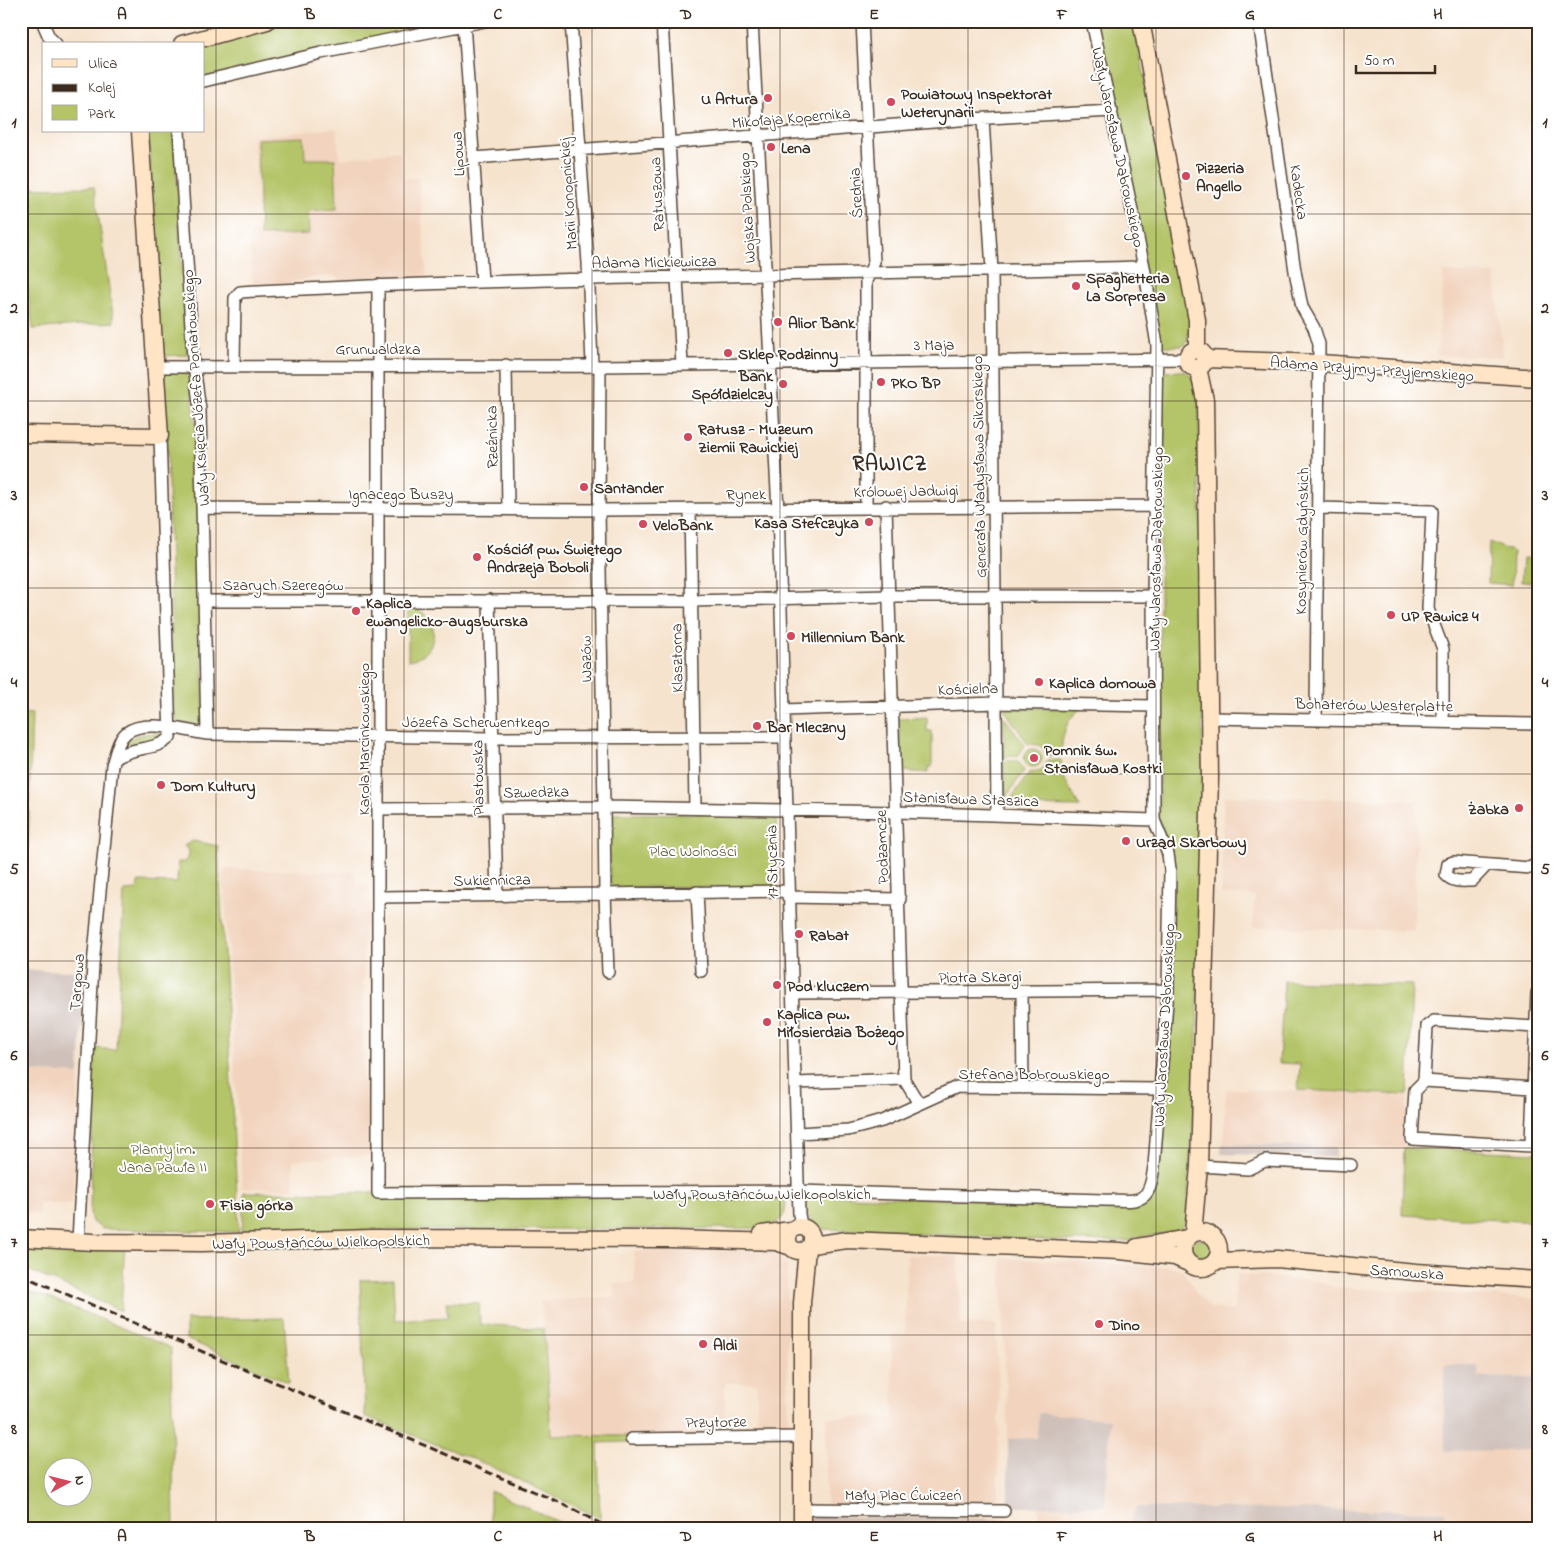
<svg xmlns="http://www.w3.org/2000/svg" width="1559" height="1549" viewBox="0 0 1559 1549" font-family="'Indie Flower',sans-serif">
	<style>
		.built { fill: #f2d4be }
		.industrial { fill: #cfc0ba }
		.green { fill: #b4c467; stroke: #787742; fill-rule: evenodd }
		.lines { fill: none; stroke-linecap: round; stroke-linejoin: round }
		.street-casing { stroke: #574638; stroke-width: 14 }
		.secondary-casing { stroke: #574638; stroke-width: 19 }
		.street { stroke: #fff; stroke-width: 11 }
		.secondary { stroke: #ffe4c6; stroke-width: 16 }
		.rail { stroke: #3b2a1e; stroke-width: 3; stroke-dasharray: 8 4; stroke-linecap: butt }
		.grid { fill: none; stroke: #3b2a1e; stroke-width: 1; stroke-opacity: 0.55 }
		.poi-dot { fill: #d1495b; stroke: #fff; stroke-width: 2 }
		.labels { text-anchor: middle; stroke-width: 4; stroke-linejoin: round; paint-order: stroke }
		.poi-label { font-size: 16px; font-weight: bold; fill: #3b2a1e; stroke: #fff; text-anchor: start }
		.street-label { font-size: 16px; fill: #3b2a1e; stroke: #fff }
		.park-label { font-size: 16px; fill: #5f5834; stroke: #fff }
		.district-label { font-size: 21px; font-weight: bold; letter-spacing: 1px; fill: #3b2a1e; stroke: #fff }
		.neatline { fill: none; stroke: #3b2a1e; stroke-width: 2 }
		.grid-label { font-size: 16px; text-anchor: middle; font-weight: bold; fill: #3b2a1e }
	</style>
	<rect width="100%" height="100%" fill="#fff"/>
	<filter id="ink" filterUnits="userSpaceOnUse"><feTurbulence type="fractalNoise" baseFrequency=".02" numOctaves="2"/><feDisplacementMap in="SourceGraphic" scale="10" xChannelSelector="R" yChannelSelector="G"/><feConvolveMatrix kernelMatrix="1 2 1 2 8 2 1 2 1" color-interpolation-filters="sRGB"/></filter>
	<filter id="wash" filterUnits="userSpaceOnUse"><feTurbulence type="fractalNoise" baseFrequency=".0096" numOctaves="4" result="noise"/><feDisplacementMap in="SourceGraphic" scale="20" xChannelSelector="R" yChannelSelector="G"/><feGaussianBlur stdDeviation="1.12" result="paint"/><feColorMatrix in="noise" values="0 0 0 0 0 0 0 0 0 0 0 0 0 0 0 0 0 1.4 0 .05"/><feComposite in="paint" operator="in"/></filter>
	<g filter="url(#wash)">
		<rect width="100%" height="100%" fill="#f6e3cd"/>
		<path class="built" d="M336 128 340 159 400 151 403 179 418 178 427 278 344 282 335 276 310 278 289 284 253 286 249 237 251 233 259 232 258 179 252 137Z
			M1444 272 1495 274 1503 357 1437 355Z
			M1224 796 1417 801 1414 931 1253 927 1255 896 1221 895Z
			M223 869 354 872 358 885H370L371 928 364 929 363 1084 373 1085 372 1155 293 1160 294 1189 242 1188Z
			M21 1071 79 1074 72 1204 39 1203V1214L21 1213Z
			M1226 1089 1408 1095 1404 1148 1224 1144Z
			M634 1251H771L787 1266 788 1427 783 1432 757 1431V1383H725V1435H551L541 1301 615 1297 613 1284 635 1282Z
			M907 1255 958 1256 961 1325 996 1324 999 1400 998 1497 994 1501 853 1499V1504H826V1417L894 1418 891 1334H905Z
			M1001 1258 1175 1267 1183 1271 1197 1294 1211 1308 1234 1311 1237 1274 1317 1281 1334 1287 1538 1299V1378L1478 1377V1365H1445V1450H1538V1528H1445L1444 1511 1137 1507 1130 1521 1039 1519 1038 1507 1105 1506 1110 1419 1042 1413 1038 1414 1037 1439H1008Z"/>
		<path class="industrial" d="M21 970 85 971 79 1074 21 1071Z
			M1222 1144 1336 1147V1157L1221 1154Z
			M1444 1365H1478L1479 1377 1538 1378V1450L1445 1451Z
			M1042 1413 1110 1419 1105 1506 1008 1507V1439L1037 1438 1038 1414Z
			M1136 1507 1445 1511V1528H810V1516L1130 1521Z"/>
		<path class="green" d="M288 21H467L204 77V45L239 33Z
			M1096 21H1134L1192 331H1188V340L1183 346H1160Z
			M148 131H174L187 355 160 356Z
			M304 137 305 159H335L337 209 308 211 309 234 260 236 257 139Z
			M94 187 114 322 33 329 21 237V188Z
			M178 371 186 373 190 378 196 429 204 716 200 725 178 723 174 716 167 447 162 384 165 373Z
			M1184 371 1191 376 1199 395 1203 783 1196 1080 1186 1223 1177 1233 1134 1237 1133 1241H1064L822 1229C807 1221 806 1212 805 1195L1129 1204 1147 1201 1156 1190 1174 870 1159 821 1161 372Z
			M1489 542 1513 552 1512 585 1488 583Z
			M1523 558 1537 559 1536 582H1521Z
			M408 607C442 611 442 656 408 660Z
			M1006 708H1082C1065 719 1062 737 1061 755L1048 756 1040 745 1028 744 1004 709Z
			M21 713 32 714 28 851H21Z
			M927 717V731H932V767H928V773L901 771 899 719Z
			M1004 717 1025 745 1018 756 1004 757Z
			M161 733 162 738 124 745C133 733 147 734 161 733Z
			M1024 758a9 9 0 1 1 18 0a9 9 0 1 1-18 0Z
			M1048 760H1061L1065 780 1080 807 1010 806 1007 804 1029 773 1042 771Z
			M1004 761H1018L1024 771 1005 799Z
			M776 813 777 887H615L610 884 608 818 613 814Z
			M193 841 218 846 239 1232 103 1229 92 1222 90 1214 94 1048 116 1050 124 891 137 890 138 882 177 883 178 862H184L189 856V850L184 846Z
			M1284 981 1412 985 1408 1095 1298 1090 1300 1064 1279 1063Z
			M1404 1148 1538 1153V1222L1402 1215Z
			M244 1192 786 1196C786 1210 786 1220 771 1225V1228L384 1230 242 1234Z
			M1187 1251a12 12 0 1 1 24 0a12 12 0 1 1-24 0Z
			M125 1242 121 1311 21 1267V1247L74 1248Z
			M393 1279 395 1320 448 1317 446 1302 479 1303 480 1324 544 1329 551 1435 631 1436V1442L598 1443 600 1518 488 1465 365 1416 360 1280Z
			M21 1289 52 1299 171 1348 174 1528H21V1466L24 1465ZM52 1466H82V1496H52Z
			M284 1318 289 1383 186 1339V1320Z
			M490 1491 561 1523 560 1528H490Z"/>
	</g>
	<g filter="url(#ink)">
		<g class="lines">
			<defs>
				<path id="street" d="M42 21 49 37 56 44
					M571 21 588 263 592 365
					M662 21 682 364
					M752 21 778 510 799 1214 801 1226
					M862 21 874 262 866 281V507
					M1259 21 1295 271 1302 307 1314 328 1319 344 1316 719
					M464 24 482 281
					M204 81 321 53 485 21
					M983 119 992 271 997 815
					M179 131 193 358 200 410 207 734
					M474 158 972 119 1112 111
					M378 285V1193L799 1191 1103 1200C1139 1200 1149 1207 1154 1166L1168 990 1170 869 1168 854 1154 820 1153 596 1157 345 1144 267 1092 21
					M234 365 235 298 240 292C541 276 843 275 1144 267
					M506 365 508 509
					M600 366 599 510 1155 506
					M156 367 600 366 1187 359
					M203 508 599 510 604 807 379 809
					M1318 508 1432 511 1428 609 1443 649V722
					M690 509 695 807
					M489 600 497 895
					M205 601H691L888 596H1153
					M783 710 997 703 1153 706
					M1209 718 1538 724
					M114 759C131 746 158 751 170 737L160 436
					M1538 849V851
					M1487 865 1472 881C1463 881 1453 883 1446 875L1448 864 1453 862 1530 868 1538 863
					M788 891 605 894 604 807 896 812 1154 820
					M697 892 701 971
					M380 897 605 894 608 972
					M788 897 900 899
					M1022 992 1023 1088
					M793 993 1168 990
					M1537 993 1531 1141V1146L1538 1147
					M904 1079 919 1104
					M1424 1081 1427 1026 1434 1021 1536 1027
					M796 1083 904 1079 886 506
					M798 1133 848 1130 864 1126 882 1121 957 1087 1159 1089
					M1531 1146 1412 1139 1415 1090 1424 1081 1534 1088
					M1199 1166 1248 1169 1265 1161 1351 1165
					M78 1241 93 965 112 765C116 754 117 741 126 733 144 718 186 731 207 734L493 738 784 737
					M631 1439 801 1437
					M802 1509 1004 1511"/>
				<path id="secondary" d="M1141 21 1197 320V350
					M182 44 267 21
					M1187 359a9 9 0 1 1 18 0a9 9 0 1 1-18 0Z
					M1206 359 1320 363 1538 378
					M21 434 160 436 140 131
					M788 1239a12 12 0 1 1 24 0a12 12 0 1 1-24 0Z
					M1183 1250a18 18 0 1 1 36 0a18 18 0 1 1-36 0Z
					M762 1234 791 1230
					M1193 1234 1199 1166 1210 778 1205 400 1198 368
					M21 1238 94 1242 202 1243 372 1238 671 1239 776 1242 791 1247
					M811 1245 847 1240 1120 1251 1175 1257 1186 1262
					M1137 1247 1187 1238
					M1216 1261 1277 1259 1416 1272 1538 1280
					M802 1528V1303L807 1249"/>
			</defs>
			<use href="#street" class="street-casing"/>
			<use href="#secondary" class="secondary-casing"/>
			<use href="#street" class="street"/>
			<use href="#secondary" class="secondary"/>
			<path class="rail" d="M21 1275 561 1503 609 1528"/>
		</g>
	</g>
	<path class="grid" d="M216 21V1528M404 21V1528M592 21V1528M780 21V1528M968 21V1528M1156 21V1528M1344 21V1528M21 214H1538M21 401H1538M21 588H1538M21 774H1538M21 961H1538M21 1148H1538M21 1335H1538"/>
	<g class="poi-dot">
		<circle cx="768" cy="98" r="5"/>
		<circle cx="891" cy="102" r="5"/>
		<circle cx="771" cy="147" r="5"/>
		<circle cx="1186" cy="176" r="5"/>
		<circle cx="1076" cy="286" r="5"/>
		<circle cx="778" cy="322" r="5"/>
		<circle cx="728" cy="353" r="5"/>
		<circle cx="881" cy="382" r="5"/>
		<circle cx="783" cy="384" r="5"/>
		<circle cx="688" cy="437" r="5"/>
		<circle cx="584" cy="487" r="5"/>
		<circle cx="869" cy="522" r="5"/>
		<circle cx="643" cy="524" r="5"/>
		<circle cx="477" cy="557" r="5"/>
		<circle cx="356" cy="611" r="5"/>
		<circle cx="1391" cy="615" r="5"/>
		<circle cx="791" cy="636" r="5"/>
		<circle cx="1039" cy="682" r="5"/>
		<circle cx="757" cy="726" r="5"/>
		<circle cx="1034" cy="758" r="5"/>
		<circle cx="161" cy="785" r="5"/>
		<circle cx="1519" cy="808" r="5"/>
		<circle cx="1126" cy="841" r="5"/>
		<circle cx="799" cy="934" r="5"/>
		<circle cx="777" cy="985" r="5"/>
		<circle cx="767" cy="1022" r="5"/>
		<circle cx="210" cy="1204" r="5"/>
		<circle cx="1099" cy="1324" r="5"/>
		<circle cx="703" cy="1344" r="5"/>
	</g>
	<g class="labels">
		<g class="poi-label">
			<text x="901" y="99">Powiatowy Inspektorat<tspan x="901" dy="18">Weterynarii</tspan></text>
			<text x="758" y="104" text-anchor="end">U Artura</text>
			<text x="781" y="153">Lena</text>
			<text x="1196" y="173">Pizzeria<tspan x="1196" dy="18">Angello</tspan></text>
			<text x="1086" y="283">Spaghetteria<tspan x="1086" dy="18">La Sorpresa</tspan></text>
			<text x="788" y="328">Alior Bank</text>
			<text x="738" y="359">Sklep Rodzinny</text>
			<text x="773" y="381" text-anchor="end">Bank<tspan x="773" dy="18">Spółdzielczy</tspan></text>
			<text x="891" y="388">PKO BP</text>
			<text x="698" y="434">Ratusz - Muzeum<tspan x="698" dy="18">Ziemii Rawickiej</tspan></text>
			<text x="594" y="493">Santander</text>
			<text x="859" y="528" text-anchor="end">Kasa Stefczyka</text>
			<text x="653" y="530">VeloBank</text>
			<text x="487" y="554">Kościół pw. Świętego<tspan x="487" dy="18">Andrzeja Boboli</tspan></text>
			<text x="366" y="608">Kaplica<tspan x="366" dy="18">ewangelicko-augsburska</tspan></text>
			<text x="1401" y="621">UP Rawicz 4</text>
			<text x="801" y="642">Millennium Bank</text>
			<text x="1049" y="688">Kaplica domowa</text>
			<text x="767" y="732">Bar Mleczny</text>
			<text x="1044" y="755">Pomnik św.<tspan x="1044" dy="18">Stanisława Kostki</tspan></text>
			<text x="171" y="791">Dom Kultury</text>
			<text x="1509" y="814" text-anchor="end">Żabka</text>
			<text x="1136" y="847">Urząd Skarbowy</text>
			<text x="809" y="940">Rabat</text>
			<text x="787" y="991">Pod kluczem</text>
			<text x="777" y="1019">Kaplica pw.<tspan x="777" dy="18">Miłosierdzia Bożego</tspan></text>
			<text x="220" y="1210">Fisia górka</text>
			<text x="1109" y="1330">Dino</text>
			<text x="713" y="1350">Aldi</text>
		</g>
		<g class="street-label">
			<text transform="translate(791 117) rotate(-5)" y="6">Mikołaja Kopernika</text>
			<text transform="translate(1119 147) rotate(78)" y="6">Wały Jarosława Dąbrowskiego</text>
			<text transform="translate(457 154) rotate(-94)" y="6">Lipowa</text>
			<text transform="translate(1300 192) rotate(82)" y="6">Kadecka</text>
			<text transform="translate(855 193) rotate(-93)" y="6">Średnia</text>
			<text transform="translate(567 194) rotate(-94)" y="6">Marii Konopnickiej</text>
			<text transform="translate(656 194) rotate(-93)" y="6">Ratuszowa</text>
			<text transform="translate(746 208) rotate(-93)" y="6">Wojska Polskiego</text>
			<text transform="translate(654 261) rotate(-1)" y="6">Adama Mickiewicza</text>
			<text transform="translate(934 344) rotate(-1)" y="6">3 Maja</text>
			<text x="378" y="354">Grunwaldzka</text>
			<text transform="translate(1372 368) rotate(4)" y="6">Adama Przyjmy-Przyjemskiego</text>
			<text transform="translate(195 388) rotate(-94)" y="6">Wały Księcia Józefa Poniatowskiego</text>
			<text transform="translate(491 437) rotate(-91)" y="6">Rzeźnicka</text>
			<text transform="translate(978 467) rotate(-91)" y="6">Generała Władysława Sikorskiego</text>
			<text transform="translate(906 490) rotate(-1)" y="6">Królowej Jadwigi</text>
			<text x="401" y="499">Ignacego Buszy</text>
			<text x="746" y="499">Rynek</text>
			<text transform="translate(1301 541) rotate(-89)" y="6">Kosynierów Gdyńskich</text>
			<text transform="translate(1155 549) rotate(-89)" y="6">Wały Jarosława Dąbrowskiego</text>
			<text x="283" y="590">Szarych Szeregów</text>
			<text transform="translate(676 658) rotate(-91)" y="6">Klasztorna</text>
			<text transform="translate(585 659) rotate(-91)" y="6">Wazów</text>
			<text transform="translate(968 688) rotate(-2)" y="6">Kościelna</text>
			<text transform="translate(1374 704) rotate(1)" y="6">Bohaterów Westerplatte</text>
			<text x="476" y="727">Józefa Scherwentkego</text>
			<text transform="translate(363 739) rotate(-90)" y="6">Karola Marcinkowskiego</text>
			<text transform="translate(477 778) rotate(-91)" y="6">Piastowska</text>
			<text transform="translate(536 791) rotate(-1)" y="6">Szwedzka</text>
			<text transform="translate(971 798) rotate(2)" y="6">Stanisława Staszica</text>
			<text transform="translate(881 847) rotate(-92)" y="6">Podzamcze</text>
			<text transform="translate(771 862) rotate(-91)" y="6">17 Stycznia</text>
			<text transform="translate(492 879) rotate(-1)" y="6">Sukiennicza</text>
			<text transform="translate(980 976) rotate(-1)" y="6">Piotra Skargi</text>
			<text transform="translate(76 982) rotate(-86)" y="6">Targowa</text>
			<text transform="translate(1163 1025) rotate(-87)" y="6">Wały Jarosława Dąbrowskiego</text>
			<text x="1034" y="1079">Stefana Bobrowskiego</text>
			<text x="762" y="1199">Wały Powstańców Wielkopolskich</text>
			<text transform="translate(321 1241) rotate(-1)" y="6">Wały Powstańców Wielkopolskich</text>
			<text transform="translate(1407 1271) rotate(4)" y="6">Sarnowska</text>
			<text transform="translate(716 1421) rotate(-1)" y="6">Przytorze</text>
			<text x="903" y="1500">Mały Plac Ćwiczeń</text>
		</g>
		<g class="park-label">
			<text x="693" y="856">Plac Wolności</text>
			<text x="163" y="1154">Planty im.<tspan x="163" dy="18">Jana Pawła II</tspan></text>
		</g>
		<g class="district-label">
			<text x="890" y="470">RAWICZ</text>
		</g>
	</g>
	<rect width="1559" height="1549" fill="none" stroke="#fff" stroke-width="55"/>
	<rect x="42" y="42" width="162" height="90" fill="#ffffff" stroke="#b1aaa5"/>
	<rect x="52" y="59" width="25" height="8" fill="#ffe4c6" stroke="#b1aaa5"/>
	<text x="88" y="68" font-size="15" fill="#3b2a1e">Ulica</text>
	<rect x="52" y="84" width="25" height="8" fill="#3b2a1e" stroke="#b1aaa5"/>
	<text x="88" y="92" font-size="15" fill="#3b2a1e">Kolej</text>
	<rect x="52" y="105" width="25" height="15" fill="#b4c467" stroke="#b1aaa5"/>
	<text x="88" y="118" font-size="15" fill="#3b2a1e">Park</text>
	<g transform="translate(68 1482) rotate(83)"><circle r="24" fill="#ffffff" stroke="#b1aaa5"/>
	<path d="M0-4L9 19L0 12L-9 19Z" fill="#d1495b"/>
	<text y="-8" font-size="14" font-weight="bold" text-anchor="middle" fill="#3b2a1e">N</text>
	</g>
	<path d="M1356 65v8h79v-8" fill="none" stroke="#3b2a1e" stroke-width="2.5"/>
	<text x="1364" y="65" font-size="15" fill="#3b2a1e" stroke="#ffffff" stroke-width="4" paint-order="stroke">50 m</text>
	<rect x="28" y="28" width="1504" height="1494" class="neatline"/>
	<g class="grid-label">
		<text x="122" y="19">A</text>
		<text x="310" y="19">B</text>
		<text x="498" y="19">C</text>
		<text x="686" y="19">D</text>
		<text x="874" y="19">E</text>
		<text x="1062" y="19">F</text>
		<text x="1250" y="19">G</text>
		<text x="1438" y="19">H</text>
		<text x="14" y="127">1</text>
		<text x="1545" y="127">1</text>
		<text x="14" y="313">2</text>
		<text x="1545" y="313">2</text>
		<text x="14" y="500">3</text>
		<text x="1545" y="500">3</text>
		<text x="14" y="687">4</text>
		<text x="1545" y="687">4</text>
		<text x="14" y="874">5</text>
		<text x="1545" y="874">5</text>
		<text x="14" y="1060">6</text>
		<text x="1545" y="1060">6</text>
		<text x="14" y="1247">7</text>
		<text x="1545" y="1247">7</text>
		<text x="14" y="1434">8</text>
		<text x="1545" y="1434">8</text>
		<text x="122" y="1541">A</text>
		<text x="310" y="1541">B</text>
		<text x="498" y="1541">C</text>
		<text x="686" y="1541">D</text>
		<text x="874" y="1541">E</text>
		<text x="1062" y="1541">F</text>
		<text x="1250" y="1541">G</text>
		<text x="1438" y="1541">H</text>
	</g>
</svg>
